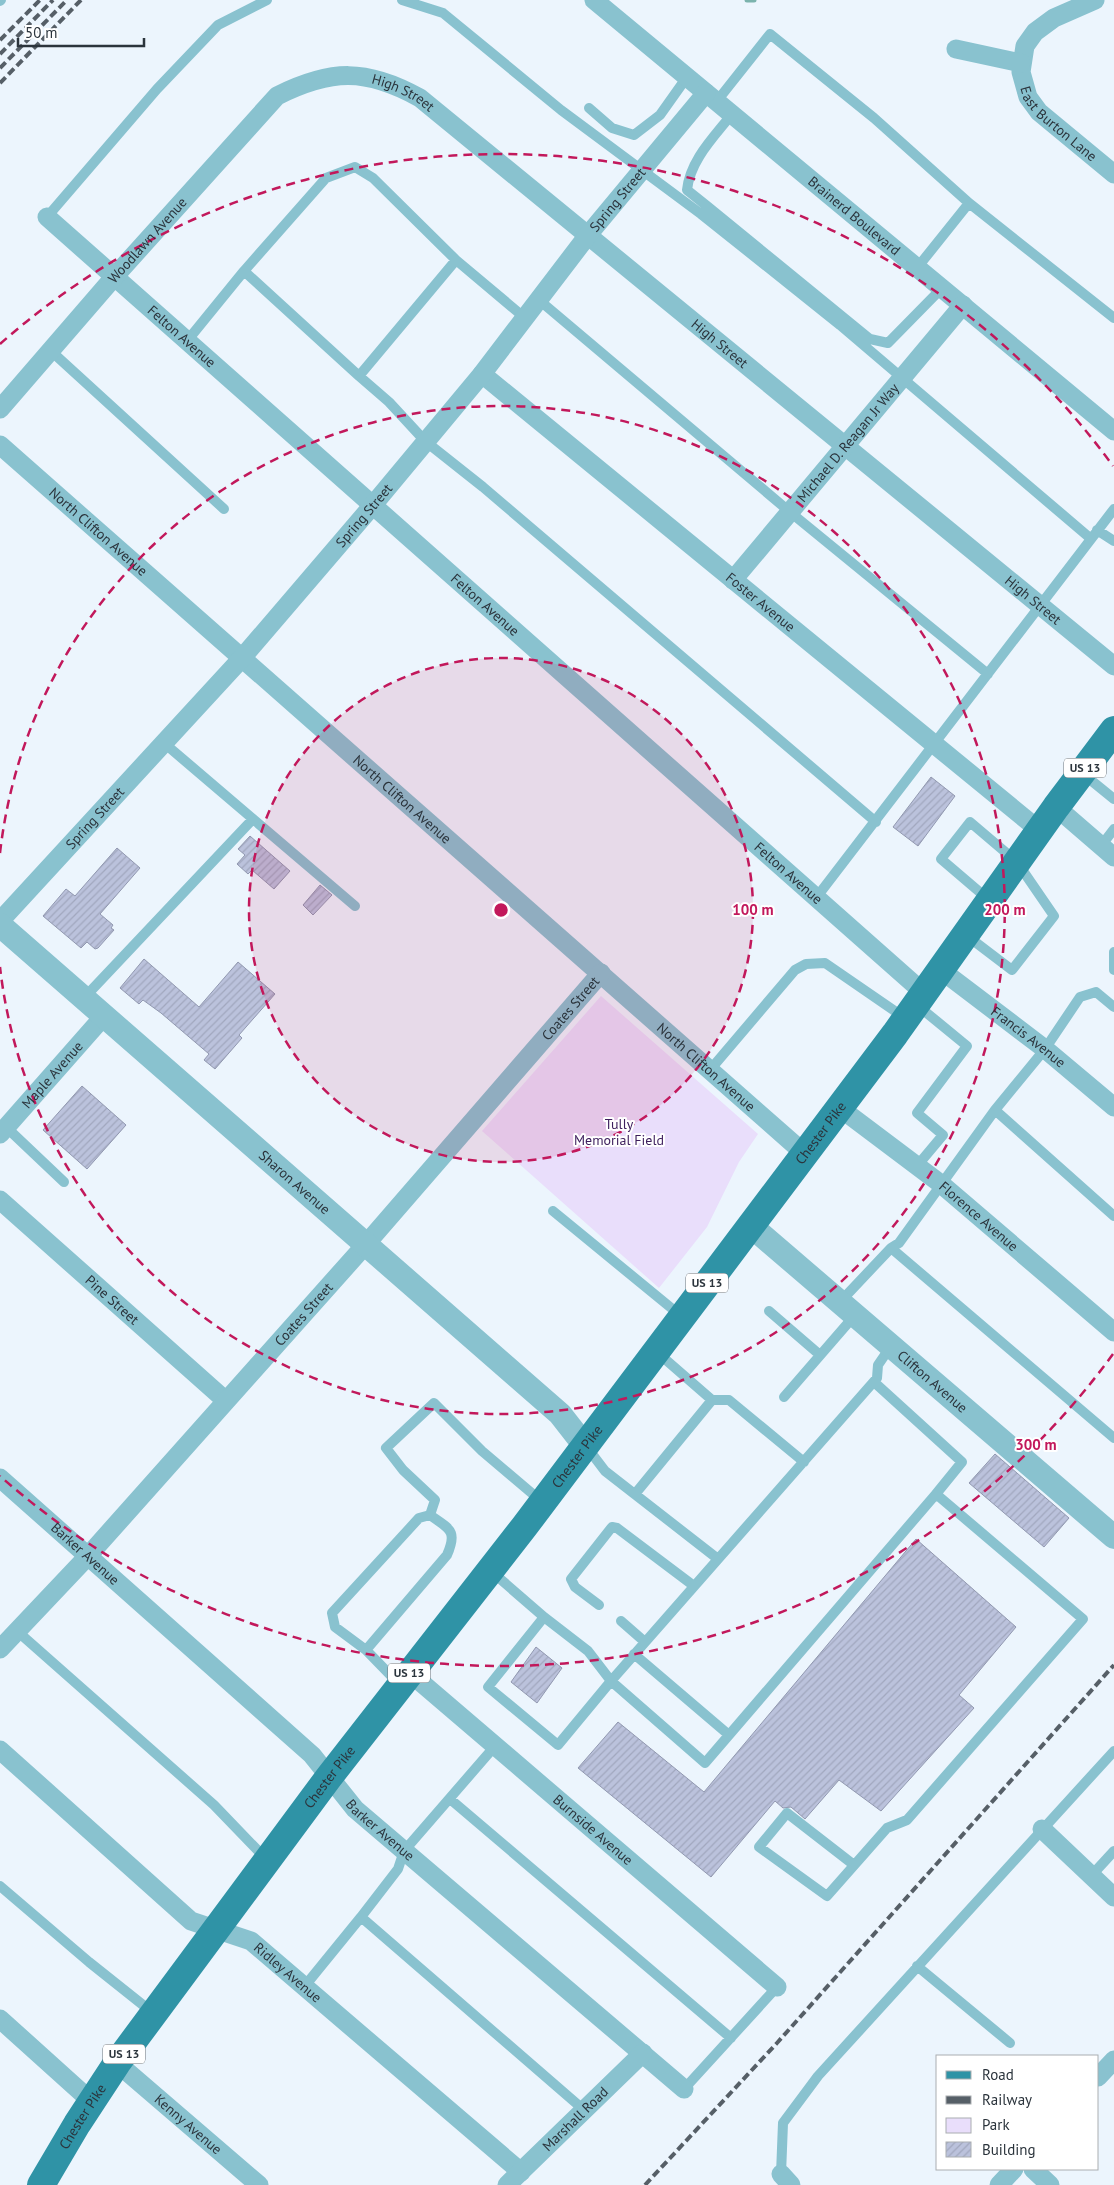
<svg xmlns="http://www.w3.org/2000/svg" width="1114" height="2185" viewBox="0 0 1114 2185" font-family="'PT Sans',sans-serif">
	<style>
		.green { fill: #e9defb }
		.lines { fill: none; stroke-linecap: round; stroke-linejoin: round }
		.stream { stroke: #7bb3ad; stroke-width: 5 }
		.building { fill: url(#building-hatch); stroke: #9198b0 }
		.service { stroke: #89c2cf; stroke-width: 10 }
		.minor { stroke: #89c2cf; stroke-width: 19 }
		.tertiary { stroke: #89c2cf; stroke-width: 24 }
		.primary { stroke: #2f93a6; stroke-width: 28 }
		.rail { stroke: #565f67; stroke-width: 4; stroke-dasharray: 8 4; stroke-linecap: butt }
		.ring { fill: none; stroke: #c2185b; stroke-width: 2.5; stroke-dasharray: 9 6 }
		.labels { text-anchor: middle; stroke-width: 4; stroke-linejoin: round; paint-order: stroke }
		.shield { fill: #fff; stroke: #6b7176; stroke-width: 1 }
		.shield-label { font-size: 12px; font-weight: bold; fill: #2b343c }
		.street-label { font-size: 14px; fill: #2b343c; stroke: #fff }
		.park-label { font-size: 14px; fill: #3c1e5c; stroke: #fff }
		.centre { fill: #c2185b; stroke: #fff; stroke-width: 2.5 }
		.ring-label { font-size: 15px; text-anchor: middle; font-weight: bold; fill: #c2185b; stroke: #fff; stroke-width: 4; stroke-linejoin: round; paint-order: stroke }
	</style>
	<defs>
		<pattern id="building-hatch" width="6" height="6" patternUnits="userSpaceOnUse" patternTransform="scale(1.25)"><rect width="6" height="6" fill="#bbc2dc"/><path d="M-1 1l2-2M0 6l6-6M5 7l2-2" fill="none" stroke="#a1a7be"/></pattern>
	</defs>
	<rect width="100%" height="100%" fill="#ecf5fd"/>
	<path class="green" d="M601 996 758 1134 739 1162 707 1227 659 1288 482 1131Z"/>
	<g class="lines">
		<path class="stream" d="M747 0H754"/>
	</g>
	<path class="building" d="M931 777 955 796 918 846 893 827Z
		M250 836 290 871 274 889 252 870 248 874 237 864 245 855 238 849Z
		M117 848 140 868 100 914 113 925 111 928 114 930 98 948 95 949 87 942 81 948 43 916 66 889 75 896Z
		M320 885 332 895 313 915 303 905Z
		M144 959 199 1007 238 962 275 994 239 1035 242 1038 215 1069 204 1060 209 1054 161 1013 143 1000 139 1004 120 988Z
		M82 1086 126 1125 87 1169 43 1130Z
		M995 1454 1069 1518 1044 1547 969 1483Z
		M916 1539 1016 1627 959 1695 974 1708 881 1811 839 1780 805 1819 791 1807 783 1808 775 1801 711 1877 578 1768 618 1722 704 1792Z
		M536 1647 562 1668 537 1703 511 1682Z"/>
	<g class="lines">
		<path class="service" d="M402 0 443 13 561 110 701 214 840 325 1090 538
			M0 1 1 0
			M717 101 770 34 874 118 969 203 1114 318
			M589 108 612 128 634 135 660 115 687 77
			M732 114C714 137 690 160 687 190L707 206 870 339 888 343 942 288
			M47 217 157 89 218 25 267 0
			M456 260 373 178 355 167 326 178 244 271 359 376 456 260 525 318
			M917 268 969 203
			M539 300 790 512 988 674
			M187 341 244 271
			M51 351 224 509
			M359 376 389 402 425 441 483 487 876 822
			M1097 530 1114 541
			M164 743 355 906
			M1082 773 1114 799
			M1101 846 1114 829
			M816 898 1114 509
			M966 935 1012 970 1054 916 1017 862 970 822 941 859 989 900
			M1114 952V970
			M84 998 253 819
			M917 1005 967 1046 917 1113 943 1135 917 1166
			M1114 1007 1096 992 1080 997 1045 1049 995 1110 899 1243 891 1248 1114 1438
			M710 1070 795 970 806 964 825 963 905 1018
			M995 1110 1114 1216
			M6 1127 64 1182
			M553 1211 681 1316
			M840 1302 891 1248
			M769 1311 820 1355
			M658 1353 712 1400H729L804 1462
			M784 1397 855 1315
			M586 1446 605 1471 718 1559
			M635 1494 712 1400
			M430 1515 435 1500 403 1470 386 1448 434 1403 482 1451 541 1501
			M491 1571 544 1617 588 1651 611 1681 705 1763 936 1494
			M599 1605 575 1587 571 1579 612 1527 617 1528 694 1586
			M544 1617 488 1687 558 1745 611 1681 877 1378 878 1365 891 1346
			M621 1621 645 1642
			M17 1631 214 1805 267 1860
			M366 1650 447 1555C458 1530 449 1529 430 1515L419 1518 332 1613 335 1627 366 1650 400 1685
			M634 1654 729 1735
			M495 1746 404 1851 398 1869 361 1917 584 2110
			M450 1799 731 2038
			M854 1865 787 1813 759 1847 827 1896 887 1828 907 1820 1083 1619 936 1494 962 1462 874 1382
			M1091 1876 1114 1851
			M0 1886 89 1962 153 2013
			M917 1966 1010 2043
			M304 1987 361 1917
			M684 2089 777 1987
			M781 2174 783 2123 818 2076 1114 1751"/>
		<g class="minor">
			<path id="s1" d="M594 0 1114 431"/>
			<path id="s2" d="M1095 0 1054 18 1035 32 1025 46 1021 72 1028 97 1039 112 1114 174"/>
			<path d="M956 49 1021 63"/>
			<path id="s3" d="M47 217 924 993"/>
			<path id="s4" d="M482 374 1039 830"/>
			<path id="s5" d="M0 409 115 276 277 96C331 69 366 68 420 98L1114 666"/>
			<path id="s6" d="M0 445 805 1154"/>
			<path id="s7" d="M733 580 963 305"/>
			<path d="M1056 807 1114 857"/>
			<path id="s8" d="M0 921 242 658 373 505 482 374 588 235 706 93"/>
			<path id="s9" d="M941 970 1045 1049 1114 1107"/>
			<path id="s10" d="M840 1108 941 1184 1114 1332"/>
			<path id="s11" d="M0 1134 104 1016"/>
			<path id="s12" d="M0 1200 225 1400"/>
			<path id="s13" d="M0 1478 312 1755 355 1809 684 2089"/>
			<path id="s14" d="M0 1649 88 1556 367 1243 601 973"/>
			<path id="s15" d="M410 1673 777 1987"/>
			<path id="s16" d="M0 1750 191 1921 251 1941 521 2172"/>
			<path d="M1042 1829 1114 1897"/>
			<path d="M0 2019 91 2101"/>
			<path id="s17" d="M117 2063 259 2185"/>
			<path d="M1098 2077 1114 2060"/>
			<path d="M1033 2169 1050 2185"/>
			<path d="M781 2174 791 2185"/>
			<path id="s18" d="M507 2185 643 2053"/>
			<path d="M999 2185 1014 2169"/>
		</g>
		<g class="tertiary">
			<path id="s19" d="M0 925 560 1414 585 1446"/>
			<path id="s20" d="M751 1226 1114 1537"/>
		</g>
		<path class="primary" id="s21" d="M41 2185 77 2124 117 2063 329 1777 524 1527 895 1034 1056 807 1114 730"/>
		<path class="rail" d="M0 40 40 0
			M0 54 53 0
			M0 68 67 0
			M0 83 81 0
			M645 2185 777 2043 1114 1665"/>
	</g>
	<circle cx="501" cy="910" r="252" fill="#c2185b" fill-opacity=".12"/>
	<g class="ring">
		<circle cx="501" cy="910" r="252"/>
		<path d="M0 853A504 504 0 1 1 0 967"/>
		<path d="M1113 1354A756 756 0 0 1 0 1476M0 344A756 756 0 0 1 1113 466"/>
	</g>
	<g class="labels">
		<g class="shield">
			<rect x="1064" y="758.5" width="42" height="19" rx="4"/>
			<rect x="686" y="1273.5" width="42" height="19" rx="4"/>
			<rect x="388" y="1663.5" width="42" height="19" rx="4"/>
			<rect x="103" y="2044.5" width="42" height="19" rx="4"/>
		</g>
		<g class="shield-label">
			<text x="1085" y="772">US 13</text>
			<text x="707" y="1287">US 13</text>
			<text x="409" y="1677">US 13</text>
			<text x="124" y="2058">US 13</text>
		</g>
		<g class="street-label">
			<text dy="5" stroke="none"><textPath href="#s5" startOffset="551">High Street</textPath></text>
			<text dy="5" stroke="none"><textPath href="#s2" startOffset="178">East Burton Lane</textPath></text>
			<text dy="5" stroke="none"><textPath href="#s8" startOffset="950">Spring Street</textPath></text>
			<text dy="5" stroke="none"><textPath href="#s1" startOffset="338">Brainerd Boulevard</textPath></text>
			<text dy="5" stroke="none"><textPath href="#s5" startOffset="224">Woodlawn Avenue</textPath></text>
			<text dy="5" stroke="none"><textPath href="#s3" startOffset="180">Felton Avenue</textPath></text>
			<text dy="5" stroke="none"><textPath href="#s5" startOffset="956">High Street</textPath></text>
			<text dy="5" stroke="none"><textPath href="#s7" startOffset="179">Michael D. Reagan Jr Way</textPath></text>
			<text dy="5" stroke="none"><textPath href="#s8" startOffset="545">Spring Street</textPath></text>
			<text dy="5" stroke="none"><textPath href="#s6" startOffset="131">North Clifton Avenue</textPath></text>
			<text dy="5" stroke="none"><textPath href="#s5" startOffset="1361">High Street</textPath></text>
			<text dy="5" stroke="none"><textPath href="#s4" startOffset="360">Foster Avenue</textPath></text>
			<text dy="5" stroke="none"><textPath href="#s3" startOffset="585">Felton Avenue</textPath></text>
			<text dy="5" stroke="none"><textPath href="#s6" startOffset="536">North Clifton Avenue</textPath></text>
			<text dy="5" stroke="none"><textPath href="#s8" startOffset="140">Spring Street</textPath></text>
			<text dy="5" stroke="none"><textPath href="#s3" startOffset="990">Felton Avenue</textPath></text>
			<text dy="5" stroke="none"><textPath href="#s14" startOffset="858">Coates Street</textPath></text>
			<text dy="5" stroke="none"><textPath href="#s9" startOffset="110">Francis Avenue</textPath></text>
			<text dy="5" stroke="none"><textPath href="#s6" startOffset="941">North Clifton Avenue</textPath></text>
			<text dy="5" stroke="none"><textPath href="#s11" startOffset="79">Maple Avenue</textPath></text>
			<text dy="5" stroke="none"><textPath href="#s21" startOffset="1310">Chester Pike</textPath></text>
			<text dy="5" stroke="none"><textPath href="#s19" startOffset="391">Sharon Avenue</textPath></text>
			<text dy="5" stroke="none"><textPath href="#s10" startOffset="176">Florence Avenue</textPath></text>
			<text dy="5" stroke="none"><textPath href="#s12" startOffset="150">Pine Street</textPath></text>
			<text dy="5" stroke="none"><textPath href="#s14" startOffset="452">Coates Street</textPath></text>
			<text dy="5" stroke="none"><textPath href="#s20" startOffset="239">Clifton Avenue</textPath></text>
			<text dy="5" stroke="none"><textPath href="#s21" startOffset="905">Chester Pike</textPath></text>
			<text dy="5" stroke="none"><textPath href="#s13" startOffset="114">Barker Avenue</textPath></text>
			<text dy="5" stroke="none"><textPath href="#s21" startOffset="500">Chester Pike</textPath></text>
			<text dy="5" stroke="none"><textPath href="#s13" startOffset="519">Barker Avenue</textPath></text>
			<text dy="5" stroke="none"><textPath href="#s15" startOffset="241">Burnside Avenue</textPath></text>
			<text dy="5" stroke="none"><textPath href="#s16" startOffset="368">Ridley Avenue</textPath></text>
			<text dy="5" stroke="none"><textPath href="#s21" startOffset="80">Chester Pike</textPath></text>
			<text dy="5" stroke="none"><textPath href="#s18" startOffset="95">Marshall Road</textPath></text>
			<text dy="5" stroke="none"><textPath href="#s17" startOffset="94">Kenny Avenue</textPath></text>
		</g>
		<g class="park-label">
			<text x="619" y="1129">Tully<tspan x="619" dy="16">Memorial Field</tspan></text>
		</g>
	</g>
	<circle cx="501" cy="910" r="8" class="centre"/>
	<g class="ring-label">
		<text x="753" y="915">100 m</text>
		<text x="1005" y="915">200 m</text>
		<text x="1036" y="1450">300 m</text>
	</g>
	<rect x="936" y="2055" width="162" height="115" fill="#ffffff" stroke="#aaaeb1"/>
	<rect x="946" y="2071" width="25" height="8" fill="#2f93a6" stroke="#aaaeb1"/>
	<text x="982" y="2080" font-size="15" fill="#2b343c">Road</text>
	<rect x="946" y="2096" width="25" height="8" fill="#565f67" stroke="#aaaeb1"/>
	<text x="982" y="2105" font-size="15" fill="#2b343c">Railway</text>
	<rect x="946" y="2118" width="25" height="15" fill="#e9defb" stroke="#aaaeb1"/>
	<text x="982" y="2130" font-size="15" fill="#2b343c">Park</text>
	<rect x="946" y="2142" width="25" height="15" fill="url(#building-hatch)" stroke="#aaaeb1"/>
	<text x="982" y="2155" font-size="15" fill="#2b343c">Building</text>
	<path d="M18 38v8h126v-8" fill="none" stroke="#2b343c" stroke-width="2.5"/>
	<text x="25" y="38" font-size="15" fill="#2b343c" stroke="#ffffff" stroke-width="4" paint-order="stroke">50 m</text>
</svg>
